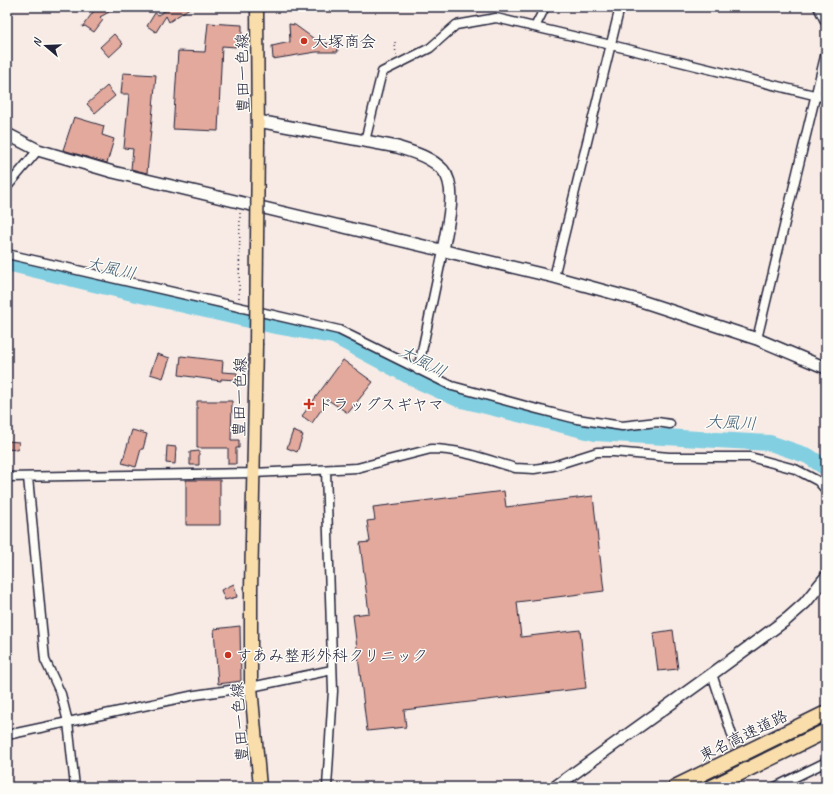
<svg xmlns="http://www.w3.org/2000/svg" width="833" height="794" viewBox="0 0 833 794" font-family="Caveat,'Klee One',sans-serif">
	<style>
		.lines { fill: none; stroke-linecap: round; stroke-linejoin: round }
		.river { stroke: #82cfe2; stroke-width: 16 }
		.building { fill: #e2a99c; stroke: #22223b }
		.street-tunnel { stroke: #cdc3c3; stroke-width: 8; stroke-dasharray: 8 4; stroke-linecap: butt }
		.street-casing { stroke: #22223b; stroke-width: 11 }
		.secondary-casing { stroke: #22223b; stroke-width: 14 }
		.primary-casing { stroke: #22223b; stroke-width: 15 }
		.highway-casing { stroke: #22223b; stroke-width: 17 }
		.path { stroke: #22223b; stroke-width: 1.5; stroke-dasharray: 1 3; stroke-linecap: butt }
		.street { stroke: #fdfcf7; stroke-width: 8 }
		.secondary { stroke: #fdfcf7; stroke-width: 11 }
		.primary { stroke: #f9deab; stroke-width: 12 }
		.highway { stroke: #f9deab; stroke-width: 14 }
		.primary-bridge-casing { stroke: #22223b; stroke-width: 15; stroke-linecap: butt }
		.primary-bridge { stroke: #f9deab; stroke-width: 12 }
		.poi-dot { fill: #c8321e; stroke: #fdfcf7; stroke-width: 1.5 }
		.labels { text-anchor: middle; stroke-width: 3; stroke-linejoin: round; paint-order: stroke }
		.poi-label { font-size: 16px; fill: #22223b; stroke: #fdfcf7; text-anchor: start }
		.street-label { font-size: 16px; fill: #22223b; stroke: #fdfcf7 }
		.water-label { font-size: 17px; font-style: italic; fill: #445f75; stroke: #fdfcf7 }
	</style>
	<rect width="100%" height="100%" fill="#f8ebe5"/>
	<filter id="ink" filterUnits="userSpaceOnUse"><feTurbulence type="fractalNoise" baseFrequency=".025" numOctaves="2"/><feDisplacementMap in="SourceGraphic" scale="8" xChannelSelector="R" yChannelSelector="G"/><feConvolveMatrix kernelMatrix="1 2 1 2 8 2 1 2 1" color-interpolation-filters="sRGB"/></filter>
	<g filter="url(#ink)">
		<g class="lines">
			<path class="river" d="M7 263 98 285 271 325 334 336 416 380 458 399 595 433 770 443 808 456 826 468"/>
		</g>
		<path class="building" d="M97 7H118L100 17 103 20 94 32 85 26 82 27Z
			M171 7H191L169 22 166 16 156 32 147 26 155 13 158 15Z
			M208 23 242 25V43L236 42V47L222 46 218 131 173 129 178 51 205 52Z
			M289 24 295 25 317 41 318 43 337 44 338 52H316L273 59 272 46 290 42Z
			M114 34 123 44 109 57 100 47Z
			M123 73 156 75 147 173 131 169 133 149 124 148 129 94H121Z
			M107 86 115 96 95 113 87 104Z
			M74 117 104 126 102 135 114 139 107 163 63 150Z
			M157 354 170 358 163 378 150 374Z
			M181 356 223 361 222 372 237 373V380L221 379V381L179 375Z
			M343 360 373 382 348 413 328 400 312 423 302 416Z
			M197 401H232L231 440H239V448H236V464H228V448H197Z
			M132 430 147 434 143 449H141L136 467 122 463Z
			M293 431 303 435 297 452 287 448Z
			M7 441 19 442 18 450 7 449Z
			M167 446 176 447 175 464 166 463Z
			M199 451V465H190V452Z
			M186 480H220V525H186Z
			M504 491 506 507 593 496 604 591 517 602 521 637 580 630 586 688 404 710 406 727 367 731 353 615 369 613 360 543 370 542 367 521 375 520 373 507Z
			M234 584 237 597 225 600 221 590Z
			M240 626 241 681 218 684 214 629Z
			M673 630 678 669 658 671 653 633Z"/>
		<g class="lines">
			<path class="street-tunnel" d="M734 741 737 787"/>
			<defs>
				<path id="street" d="M818 7 826 23
					M535 27 545 7
					M365 141 382 72 430 48 456 25 496 18 611 45 826 98
					M7 187 38 150
					M7 254 339 330 452 386 537 409 577 419 622 426 657 422 670 424
					M554 277 620 7
					M757 339 826 52
					M418 370 443 251
					M326 470 333 691 327 787
					M7 477 253 473 357 468 431 449C460 449 488 460 515 468L534 469 553 466 597 452H614L669 457H750L795 469 818 481 826 490
					M28 477 45 660 61 694 68 722 75 787
					M712 674 734 741
					M7 735 195 695 251 687 332 670
					M775 787 826 762"/>
				<path id="secondary" d="M258 121 397 147C413 152 431 157 443 170 459 189 446 229 443 251
					M7 134 38 150 113 172 554 277 638 300 757 339 826 368
					M555 787 712 674 787 619 805 603 826 577"/>
				<path id="primary" d="M257 7 258 141
					M256 345 251 589V687L260 787"/>
				<path id="highway" d="M675 787 826 713
					M712 787 826 731"/>
			</defs>
			<use href="#street" class="street-casing"/>
			<use href="#secondary" class="secondary-casing"/>
			<use href="#primary" class="primary-casing"/>
			<use href="#highway" class="highway-casing"/>
			<path class="path" d="M395 42 396 57
				M239 298 240 212"/>
			<use href="#street" class="street"/>
			<use href="#secondary" class="secondary"/>
			<use href="#primary" class="primary"/>
			<use href="#highway" class="highway"/>
			<defs>
				<path id="primary-bridge" d="M256 345 258 141"/>
			</defs>
			<use href="#primary-bridge" class="primary-bridge-casing"/>
			<use href="#primary-bridge" class="primary-bridge"/>
		</g>
	</g>
	<g class="poi-dot">
		<circle cx="304" cy="41" r="4"/>
		<path d="M307 398h4v4h4v4h-4v4h-4v-4h-4v-4h4z"/>
		<circle cx="228" cy="655" r="4"/>
	</g>
	<g class="labels">
		<g class="poi-label">
			<text x="312" y="47">大塚商会</text>
			<text x="317" y="410">ドラッグスギヤマ</text>
			<text x="236" y="661">すあみ整形外科クリニック</text>
		</g>
		<g class="street-label">
			<text transform="translate(242 73) rotate(-91)" y="6">豊田一色線</text>
			<text transform="translate(239 397) rotate(-89)" y="6">豊田一色線</text>
			<text transform="translate(239 722) rotate(-94)" y="6">豊田一色線</text>
			<text transform="translate(743 735) rotate(-26)" y="6">東名高速道路</text>
		</g>
		<g class="water-label">
			<text transform="translate(111 268) rotate(13)" y="6">大風川</text>
			<text transform="translate(423 361) rotate(27)" y="6">大風川</text>
			<text transform="translate(731 422) rotate(3)" y="6">大風川</text>
		</g>
	</g>
	<rect width="833" height="794" fill="none" stroke="#fdfcf7" stroke-width="24"/>
	<rect x="12" y="12" width="809" height="770" fill="none" stroke="#22223b" stroke-width="1.5" filter="url(#ink)"/>
	<g transform="translate(46 46) rotate(289)" stroke="#fdfcf7" stroke-width="3" paint-order="stroke">
	<path d="M0-3L7 15L0 10L-7 15Z" fill="#22223b"/>
	<text y="-6" font-size="11" font-weight="bold" text-anchor="middle" fill="#22223b">N</text>
	</g>
</svg>
